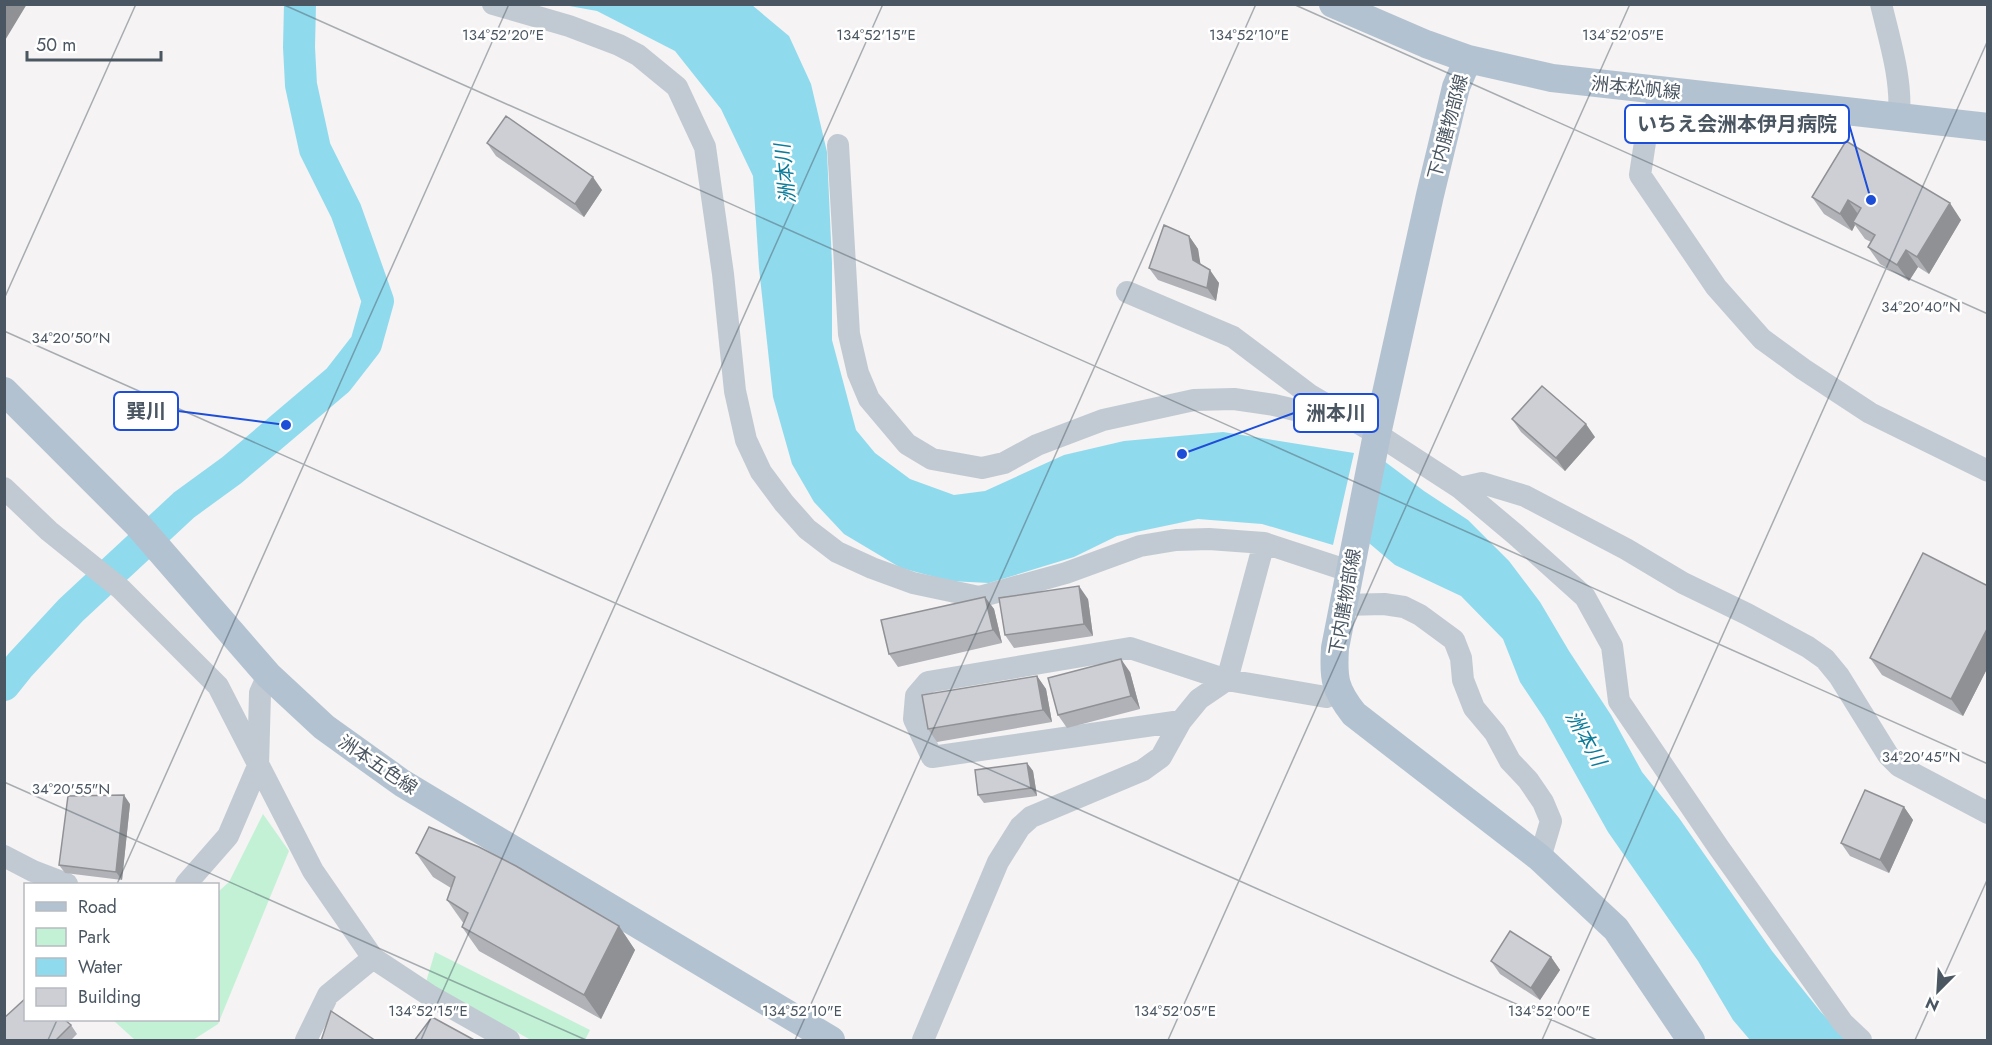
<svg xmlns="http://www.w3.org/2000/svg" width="1992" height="1045" viewBox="0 0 1992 1045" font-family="Jost,'Noto Sans JP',sans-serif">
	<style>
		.green { fill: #c3f1d5 }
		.water { fill: #90daee }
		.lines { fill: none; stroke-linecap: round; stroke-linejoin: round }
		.river { stroke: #90daee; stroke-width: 32 }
		.minor { stroke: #c1cad2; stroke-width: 22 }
		.major { stroke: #b3c2d1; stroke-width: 28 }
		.wall { fill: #b0b2b7 }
		.shaded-wall { fill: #909195 }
		.building { fill: #cdcfd5; stroke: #909195; stroke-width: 1.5 }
		.ticks { fill: none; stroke: #4a5661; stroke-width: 1.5; stroke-opacity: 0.45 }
		.labels { text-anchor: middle; stroke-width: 5; stroke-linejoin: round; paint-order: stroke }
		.street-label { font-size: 18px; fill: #4a5661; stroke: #fff }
		.water-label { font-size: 20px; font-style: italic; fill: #0c7c9b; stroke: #fff }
		.ticks-label { font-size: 15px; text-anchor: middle; fill: #4a5661; stroke: #fff; stroke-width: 5; stroke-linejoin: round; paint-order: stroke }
		.leader { fill: none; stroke: #1d4ed8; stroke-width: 2 }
		.callout-dot { fill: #1d4ed8; stroke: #fff; stroke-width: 2 }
		.callout { fill: #fff; stroke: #1d4ed8; stroke-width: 2 }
		.callout-label { font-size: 20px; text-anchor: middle; font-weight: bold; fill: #4a5661 }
	</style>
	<rect width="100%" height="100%" fill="#f5f3f3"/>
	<path class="green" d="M263 814 289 851 218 1024 193 1040H135L113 1020H218V892L229 882Z
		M435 952 590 1030 585 1040H531L426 982Z"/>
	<path class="water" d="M564 5H752L789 36 811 84 827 152 832 263V340L856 430 875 453 910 479 954 495 985 491 1064 455 1124 441 1223 432 1354 453 1333 545 1262 524 1198 519 1117 536 1074 557 989 583 950 581 901 568 844 534 814 502 792 464 773 397 759 268 753 176 721 109 675 51 597 11Z
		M1380 458 1424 491 1468 520 1509 561 1540 602 1569 651 1611 715 1642 772 1679 818 1772 951 1820 1011 1847 1040H1750L1733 1020 1698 961 1608 832 1544 718 1520 682 1503 639 1461 596 1395 565 1363 538Z"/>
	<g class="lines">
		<path class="river" d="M4 685 20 665 71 610 184 505 232 470 338 380 366 344 378 301 346 211 315 149 301 85 299 47 300 4"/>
		<path class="minor" d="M493 4 569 26 619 45 638 55 677 87 705 147 723 274 735 391 746 440 761 472 784 503 807 529 837 552 872 568 913 583 979 597 1066 573 1140 546 1176 540 1209 539 1264 543 1349 571
			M1881 4C1890 42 1902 79 1899 117
			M1661 91 1645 142 1640 175 1716 287 1762 339 1803 369 1870 413 1988 471
			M838 145 849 334 858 373 869 399 907 444 932 459 982 468 1004 463 1037 445 1103 420 1194 400 1234 399 1274 405 1341 421
			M1127 292 1233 337 1310 395 1377 434 1460 488 1482 483 1525 496 1626 549 1683 583 1747 614 1808 647 1825 659 1839 676 1888 755 1899 766 1988 813
			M4 488 49 531 121 589 218 686 313 871 373 958 429 995 509 1040
			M1460 488 1516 535 1585 597 1612 646 1619 701 1719 848 1843 1023 1861 1040
			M1342 605 1384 604 1404 607 1420 615 1454 640 1461 658 1463 680 1474 708 1495 733 1510 761 1528 780 1543 802 1551 821 1540 858
			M1181 721 932 757 914 719 916 696 928 682 1130 648 1227 680 1264 543
			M4 856 33 871 67 884
			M186 884 228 836 258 766 260 693 268 675
			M306 1040 328 995 373 958
			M923 1040 998 862 1020 827 1031 817 1143 770 1161 757 1181 721 1199 699 1227 680 1326 697 1338 692"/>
		<path class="major" d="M1333 4 1426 44 1468 59 1552 78 1988 127
			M1468 59 1456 87 1430 195 1377 434 1335 648C1333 679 1335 690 1354 714L1540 858 1616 929 1691 1040
			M4 391 137 524 268 675 324 727 402 783 831 1040"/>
	</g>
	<path class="wall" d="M1846 141 1961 220 1929 274 1918 267 1909 281 1880 264 1868 247 1871 242 1865 239 1855 225 1852 231 1824 214 1812 197Z
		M487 143 602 190 584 217 496 156Z
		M1189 236 1198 249 1200 265 1219 283 1216 301 1158 280 1149 268Z
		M1512 419 1595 437 1565 471 1521 432Z
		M1988 586V667L1963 716 1882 675 1870 658Z
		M985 597 994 609 1002 643 898 667 889 654Z
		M1088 599 1093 636 1014 648 1005 635Z
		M1130 672 1140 709 1067 728 1058 715Z
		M1037 676 1046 689 1052 722 937 742 928 729Z
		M1027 763 1033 771 1037 796 984 803 978 795Z
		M130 804 122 880 65 873 59 865Z
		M1904 807 1913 820 1889 873 1850 856 1841 843Z
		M416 853 619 926 635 950 601 1019 479 951 462 927 464 924 447 900 451 888 433 877Z
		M1551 957 1560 970 1540 1000 1500 974 1491 961Z
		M71 1025 77 1034 70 1041H4Z"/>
	<path class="shaded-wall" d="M5 4H27L4 42V5Z
		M593 177 602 190 584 217 575 204Z
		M1848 200 1860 217 1853 222 1855 225 1852 231 1840 214Z
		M1950 203 1961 220 1929 274 1917 257Z
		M1189 236 1198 249 1202 273 1193 260Z
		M1906 250 1918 267 1909 281 1897 265Z
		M1210 270 1219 283 1216 301 1207 288Z
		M1586 424 1595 437 1565 471 1556 458Z
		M1079 586 1088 599 1093 636 1084 624Z
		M985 597 994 609 1002 643 993 630Z
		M1988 627V667L1963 716 1951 699Z
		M1121 659 1130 672 1140 709 1131 696Z
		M1037 676 1046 689 1052 722 1043 710Z
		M1027 763 1033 771 1037 796 1031 788Z
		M124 795 130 804 122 880 116 872Z
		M1904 807 1913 820 1889 873 1880 860Z
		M619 926 635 950 601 1019 584 995Z
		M1551 957 1560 970 1540 1000 1531 988Z"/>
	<path class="building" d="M506 116 593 177 575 204 487 143Z
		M1846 141 1950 203 1917 257 1906 250 1897 265 1868 247 1875 235 1853 222 1861 208 1848 200 1840 214 1812 197Z
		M1164 225 1189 236 1193 260 1210 270 1207 288 1149 268Z
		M1542 386 1586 424 1556 458 1512 419Z
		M1923 553 1988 586V627L1951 699 1870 658Z
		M1079 586 1084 624 1005 635 999 598Z
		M985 597 993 630 889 654 881 620Z
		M1121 659 1131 696 1058 715 1048 678Z
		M1037 676 1043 710 928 729 922 695Z
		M1027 763 1031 788 978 795 975 770Z
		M1865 790 1904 807 1880 860 1841 843Z
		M124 795 116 872 59 865 68 796Z
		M429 827 479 847 516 866 619 926 584 995 462 927 468 913 447 900 455 877 416 853Z
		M1510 931 1551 957 1531 988 1491 961Z
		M26 998V1020H65L71 1025 55 1041H4V1018Z
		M331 1011 376 1041H321Z
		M432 1017 476 1041H414Z"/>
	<path class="ticks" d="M282 4 1988 764M1293 4 1988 314M4 299 136 4M4 331 1597 1040M4 782 586 1040M117 884 509 4M48 1040 57 1020M421 1040 883 4M795 1040 1256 4M1168 1040 1630 4M1542 1040 1988 40M1915 1040 1988 878"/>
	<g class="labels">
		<g class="street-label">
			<text transform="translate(1636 88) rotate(6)" y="6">洲本松帆線</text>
			<text transform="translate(1448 127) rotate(-75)" y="6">下内膳物部線</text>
			<text transform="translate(1345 602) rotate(-80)" y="6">下内膳物部線</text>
			<text transform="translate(378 765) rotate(34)" y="6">洲本五色線</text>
		</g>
		<g class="water-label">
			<text transform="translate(785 174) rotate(-96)" y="7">洲本川</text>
			<text transform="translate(1586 738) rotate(61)" y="7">洲本川</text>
		</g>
	</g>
	<g class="ticks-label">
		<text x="503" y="40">134°52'20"E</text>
		<text x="876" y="40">134°52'15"E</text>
		<text x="1249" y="40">134°52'10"E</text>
		<text x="1623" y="40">134°52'05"E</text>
		<text x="1921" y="312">34°20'40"N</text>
		<text x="71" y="343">34°20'50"N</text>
		<text x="1921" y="762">34°20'45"N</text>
		<text x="71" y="794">34°20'55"N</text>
		<text x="428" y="1016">134°52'15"E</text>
		<text x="802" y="1016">134°52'10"E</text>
		<text x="1175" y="1016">134°52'05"E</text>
		<text x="1549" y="1016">134°52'00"E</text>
	</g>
	<path class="leader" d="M1871 200L1849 124M286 425L178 411M1182 454L1294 413"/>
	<g class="callout-dot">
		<circle cx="1871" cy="200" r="6"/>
		<circle cx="286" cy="425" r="6"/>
		<circle cx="1182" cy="454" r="6"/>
	</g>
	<g class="callout">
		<rect x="1625" y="105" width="224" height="38" rx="6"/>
		<rect x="114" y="392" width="64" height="38" rx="6"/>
		<rect x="1294" y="394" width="84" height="38" rx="6"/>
	</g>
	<g class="callout-label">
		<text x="1737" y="131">いちえ会洲本伊月病院</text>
		<text x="146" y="418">巽川</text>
		<text x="1336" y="420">洲本川</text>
	</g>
	<rect width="1992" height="1045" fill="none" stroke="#4a5661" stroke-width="12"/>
	<rect x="24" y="883" width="195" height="138" fill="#ffffff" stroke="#b7bbc0" stroke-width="1.5"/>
	<rect x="36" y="902" width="30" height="9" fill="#b3c2d1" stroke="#b7bbc0" stroke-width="1.5"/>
	<text x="78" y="913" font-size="18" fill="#4a5661">Road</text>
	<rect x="36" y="928" width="30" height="18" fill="#c3f1d5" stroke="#b7bbc0" stroke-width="1.5"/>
	<text x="78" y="943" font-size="18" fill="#4a5661">Park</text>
	<rect x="36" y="958" width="30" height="18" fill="#90daee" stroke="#b7bbc0" stroke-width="1.5"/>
	<text x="78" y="973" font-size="18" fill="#4a5661">Water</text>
	<rect x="36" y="988" width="30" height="18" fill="#cdcfd5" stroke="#b7bbc0" stroke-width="1.5"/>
	<text x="78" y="1003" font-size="18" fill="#4a5661">Building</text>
	<g transform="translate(1938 991) rotate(204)" stroke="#ffffff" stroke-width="4.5" paint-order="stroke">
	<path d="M0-4.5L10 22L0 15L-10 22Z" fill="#4a5661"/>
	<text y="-9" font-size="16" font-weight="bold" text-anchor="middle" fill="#4a5661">N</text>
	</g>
	<path d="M27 51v9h134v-9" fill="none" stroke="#4a5661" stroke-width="3"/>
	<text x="36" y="51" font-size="18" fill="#4a5661" stroke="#ffffff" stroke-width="4.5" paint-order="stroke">50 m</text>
</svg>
